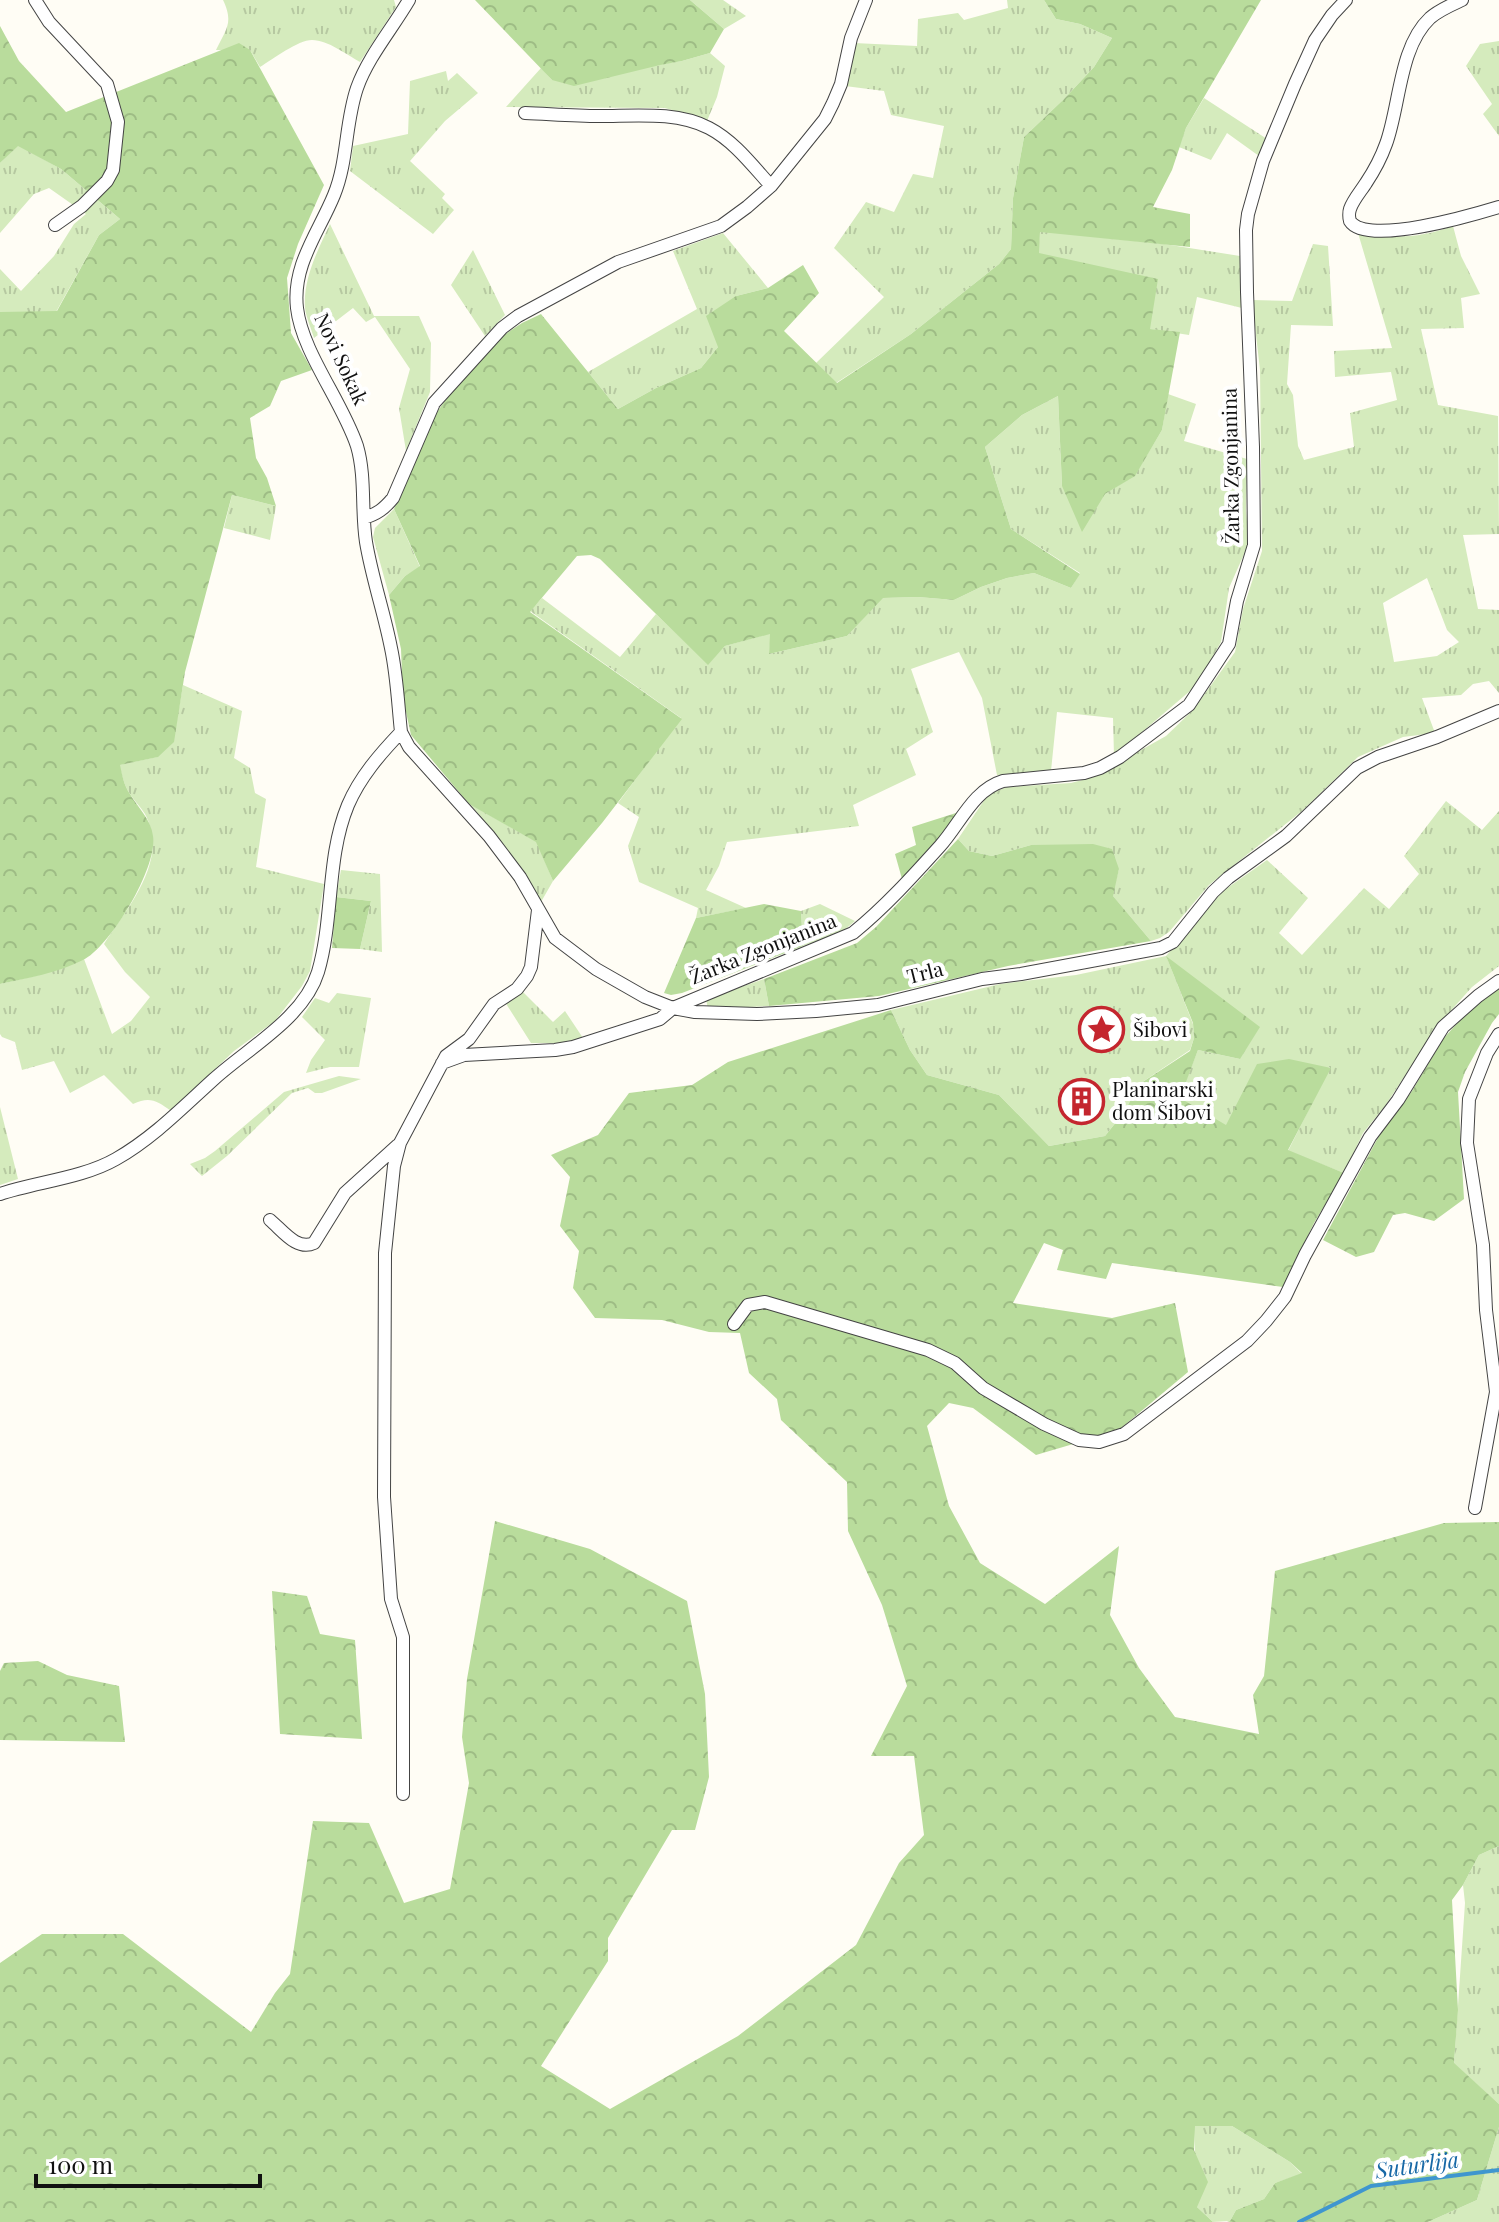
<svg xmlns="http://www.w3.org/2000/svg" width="1499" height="2222" viewBox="0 0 1499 2222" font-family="'Playfair Display',serif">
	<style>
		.grass { fill: url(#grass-tufts); fill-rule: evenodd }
		.forest { fill: url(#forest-crowns) }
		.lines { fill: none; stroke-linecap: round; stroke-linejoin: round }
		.stream { stroke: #3f96cf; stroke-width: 4 }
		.minor-casing { stroke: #444; stroke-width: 14 }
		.minor { stroke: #fff; stroke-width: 12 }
		.labels { text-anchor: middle; stroke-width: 8; stroke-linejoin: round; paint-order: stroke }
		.street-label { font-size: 20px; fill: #111; stroke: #fff }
		.poi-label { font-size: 20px; fill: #111; stroke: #fff; text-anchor: start }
		.water-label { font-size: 22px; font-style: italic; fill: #1768a6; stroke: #fff }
	</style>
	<defs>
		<pattern id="grass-tufts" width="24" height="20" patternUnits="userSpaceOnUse" patternTransform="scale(2)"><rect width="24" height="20" fill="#d5ebbd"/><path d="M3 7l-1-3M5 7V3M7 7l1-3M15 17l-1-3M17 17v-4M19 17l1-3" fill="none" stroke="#b6c8a1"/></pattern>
		<pattern id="forest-crowns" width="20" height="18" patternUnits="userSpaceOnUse" patternTransform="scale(2)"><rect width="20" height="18" fill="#b9dc9c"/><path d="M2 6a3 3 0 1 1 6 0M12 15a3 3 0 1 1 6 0" fill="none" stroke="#9ebc85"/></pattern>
	</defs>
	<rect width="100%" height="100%" fill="#fffdf5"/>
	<path class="grass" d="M223 0H394L396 7 360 62C347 55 328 40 312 40 298 40 273 59 260 67L250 50H216C226 29 234 23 223 0Z
		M690 0H723L746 16 724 29Z
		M1007 0H1044L1056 19 1080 24 1112 38 1094 67 1064 99 1024 137 1013 198 1011 249 999 264 911 334 836 383 816 363 884 297 834 248 866 202 894 212 913 174 933 178 944 126 891 115 884 91 845 86 854 43 917 46 918 19 958 13 964 20 1008 8Z
		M1499 41V136L1483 114 1492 104 1466 66 1480 44Z
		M710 53 725 66 717 97 707 121 665 108 506 107 541 68 552 80 682 61Z
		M446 71 448 81 457 73 478 93 445 121 410 161 445 194 442 198 454 210 433 234 350 171 353 146 408 134 410 81Z
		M1204 98 1267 139 1259 156 1227 133 1211 160 1179 147 1186 128Z
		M18 145 61 169 120 219 99 235 56 312H0V269L21 291 54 256 74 224 86 214 49 188 34 194 0 233V163Z
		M330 224 374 316H419L431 343 430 392 406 451 399 408 410 369 375 317 366 322 353 308 314 338C311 328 306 317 305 308 303 278 318 250 330 224Z
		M1453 226 1461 256 1480 294 1461 298 1464 328 1421 329 1438 405 1498 416 1499 534 1463 535 1478 609 1499 610V693L1489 681 1473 684 1461 695 1422 698 1435 733 1403 737 1358 757 1302 811 1209 885 1169 932 1160 938 1151 941 1112 895 1119 869 1031 845 992 856 969 851 958 839 985 799 994 792 1007 787 1071 783 1093 777 1166 736 1193 710 1235 652 1243 609 1262 551 1260 370 1252 300 1292 301 1313 244 1328 246 1333 326 1291 325 1287 384 1293 395 1298 446 1304 460 1354 447 1350 413 1397 400 1391 372 1335 377 1334 351 1392 348 1358 233C1395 238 1417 239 1453 226ZM1427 578 1447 630 1459 642 1437 656 1394 662 1383 603Z
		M1040 231 1164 244 1240 256 1242 308 1197 297 1189 335 1150 329 1038 253Z
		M723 233 768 288 736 296 718 347 701 368 656 388 618 409 588 372 697 309 673 251Z
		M473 250 505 315 485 336 451 285Z
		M1168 394 1196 404 1184 441 1247 459 1246 510 1249 543 1229 588 1221 642 1197 685 1114 756 1113 718 1057 712 1051 771 997 775 982 698 959 652 911 669 933 732 906 749 916 775 853 805 859 826 727 842 719 866 706 890 746 908 696 918 698 908 639 882 628 846 639 817 618 803 681 718 530 611 542 598 620 657 656 614 708 664 725 646 771 633 769 654 847 636 882 598 918 597 954 600 981 587 1007 578 1034 573 1071 588 1080 573 1011 529 985 447 1022 415 1058 396 1062 486 1105 494 1135 475 1162 430Z
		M232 495 276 506 270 540 224 528Z
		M394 509 420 567 405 576 389 595 373 537 375 528Z
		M183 685 242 711 234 758 250 768 255 793 266 799 256 867 324 884 310 971 302 986 275 1021 234 1051 171 1111C157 1101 150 1096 133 1104L104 1075 70 1093 54 1061 22 1070 15 1042 2 1037 0 1034V984L39 975 84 959 112 1034 131 1021 150 997 125 972 104 944C128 907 170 860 145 814 141 807 134 801 130 794 124 786 122 774 119 765L157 757 173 742Z
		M1446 801 1482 830 1499 811V966L1472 987 1439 1024 1385 1106 1363 1133 1344 1173 1288 1151 1330 1067 1226 1126 1179 1098 1198 1050 1240 1059 1167 958 1193 1024 1194 1038 1190 1050 1138 1085 1125 1111 1105 1136 1049 1146 999 1095 927 1075 910 1050 891 1010 1000 984 1076 975 1166 956 1223 891 1267 860 1308 898 1279 933 1302 955 1364 888 1389 909 1419 874 1404 856Z
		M470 804 537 842 553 881 541 902 505 847Z
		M341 870 380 874 382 952 360 949 371 901 336 897Z
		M820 904 855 921 842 932 803 946 801 911Z
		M764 979 769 1006 708 1009 706 999Z
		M523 992 553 1022 565 1011 583 1038 564 1043H531L505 1002Z
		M337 993 371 998 359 1067H330L306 1073 311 1060 325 1040 302 1017 315 998 329 1003Z
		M339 1076 361 1079 322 1093H315L308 1088 292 1093 227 1156 202 1176 190 1164 205 1158 215 1151 284 1092Z
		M0 1107 18 1179 0 1185Z
		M1499 1846V2104L1454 2064 1465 1903 1463 1885 1479 1855Z
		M1194 2126H1232L1290 2162 1302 2174 1275 2183 1264 2199 1236 2210 1230 2221 1213 2222 1197 2207Z
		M1499 2127V2222H1428L1477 2200Z"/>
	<path class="forest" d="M475 0H690L724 29 710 53 682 61 660 65 574 86 552 80Z
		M1044 0H1261L1186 128 1172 170 1153 207 1190 214V247L1040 232 1039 253 1158 279 1150 329 1180 332 1162 430 1135 476 1105 494 1082 532 1062 486 1058 396 1022 415 985 447 1011 529 1080 574 1071 588 1034 573 1007 578 981 587 954 600 918 597 883 598 847 636 769 654 770 634 725 646 708 665 600 559 591 555 577 556 530 612 682 719 602 823 553 881 536 842 469 804 411 735 403 698 401 649 389 595 405 576 420 566 394 509 435 415 449 395 501 337 522 323 541 314 618 409 656 388 701 368 718 347 706 316 736 296 768 288 803 265 819 293 784 331 837 383 911 334 999 264 1011 249 1013 198 1024 137 1064 99 1094 67 1112 38 1080 24 1056 19Z
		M0 26 19 61 66 112 239 43 250 50 324 185 298 244 287 278 291 333 312 370 281 381 270 406 250 418 256 458 267 478 276 506 232 495 185 672 174 742 158 757 120 765C122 774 124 786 130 794 138 808 151 819 153 836 158 867 110 947 83 960 57 973 28 978 0 984V312L57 311 99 235 120 219 61 169 18 146 0 163Z
		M959 812 942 839 902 879 895 854 916 845 912 827Z
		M958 839 969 851 992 856 1031 845 1093 844 1112 849 1119 869 1113 896 1151 941 1008 966 879 996 769 1006 764 979 857 943 876 927Z
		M336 897 371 901 360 949 332 948Z
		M764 904 801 911 803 946 682 993 671 995 664 993 696 918Z
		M1166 956 1260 1027 1240 1059 1198 1050 1180 1098 1226 1125 1257 1064 1289 1059 1331 1068 1288 1150 1344 1173 1314 1223 1283 1287 1112 1263 1106 1279 1057 1270 1063 1250 1044 1243 1013 1303 1112 1318 1175 1303 1188 1372 1114 1434 1080 1442 1036 1455 973 1408 949 1403 927 1426 949 1506 980 1563 1045 1604 1119 1546 1110 1615 1139 1668 1175 1717 1259 1734 1253 1695 1264 1676 1275 1571 1444 1523 1499 1522V1846L1479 1855 1463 1885 1452 1900 1458 2010 1454 2063 1499 2104V2127L1477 2200 1428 2222H1227L1230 2221 1236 2210 1264 2199 1275 2183 1302 2173 1290 2162 1232 2126H1195L1194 2150 1208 2182 1197 2207 1213 2222H0V1963L42 1934H123L251 2032 275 1993 290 1974 313 1821 369 1823 404 1903 450 1889 469 1783 462 1737 467 1679 495 1521 590 1549 687 1601 705 1694 709 1777 695 1830H672L608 1938V1961L541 2066 610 2109 738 2036 856 1945 899 1863 924 1835 914 1756H871L907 1686 882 1605 848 1531 847 1482 781 1420 777 1399 749 1373 740 1333 709 1332 662 1320 595 1318 573 1288 579 1251 560 1226 570 1177 551 1155 598 1135 629 1093 692 1085 728 1062 891 1010 910 1050 927 1075 999 1095 1049 1146 1105 1136 1125 1111 1138 1085 1190 1051 1194 1038 1193 1023Z
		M1499 988V1014L1492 1023 1465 1072 1458 1092 1464 1199 1434 1221 1405 1213 1393 1215 1374 1252 1356 1257 1323 1240 1380 1134 1412 1091 1443 1039 1470 1009Z
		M272 1591 307 1596 320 1634 355 1640 362 1739 280 1734Z
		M38 1661 67 1675 119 1686 125 1742 0 1740V1671L4 1663Z"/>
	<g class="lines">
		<path class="stream" d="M1299 2222 1371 2186 1499 2170"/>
		<defs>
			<path id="minor" d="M35 0 49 22 107 84 118 122 113 170 107 181 82 206 55 225
				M1462 0C1451 5 1439 10 1430 18 1399 47 1400 106 1386 144 1381 158 1374 171 1366 183 1361 191 1353 200 1350 209 1349 212 1349 218 1350 221 1366 247 1476 214 1499 207
				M525 113C550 114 575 116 599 116 635 116 676 111 709 128 734 141 752 165 771 186
				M364 518C377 514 384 509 393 498L434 403 502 328 518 316 618 262 721 226 747 207 771 186 825 119 833 103 841 84 851 38 866 0
				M401 732 409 747 489 836 520 877 555 938 596 969 645 997 673 1008 695 1012 757 1014 816 1011 878 1005 982 979 1021 974 1161 948 1173 942 1213 892 1228 878 1286 836 1357 768 1378 757 1437 737 1499 711
				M442 1063 464 1055 555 1050 573 1047 660 1019 673 1008 853 933C885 907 913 876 940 846 960 824 973 790 1003 781L1084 773 1100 768 1120 757 1189 705 1229 644 1237 601 1254 545 1253 447 1247 292 1246 230 1248 214 1263 161 1295 84 1315 40 1332 15 1346 0
				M0 1194C36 1182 83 1178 116 1159 153 1138 183 1107 214 1079 248 1048 304 1018 318 972 334 918 326 858 348 805 360 777 380 754 401 732 398 704 397 676 391 648 384 612 372 578 366 542 361 510 366 477 357 446 342 401 302 352 297 308 292 265 319 232 334 195 348 161 345 123 357 88 368 57 392 29 409 0
				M270 1220C283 1231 297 1251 314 1243L345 1193 398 1145
				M734 1324 748 1305 765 1302 928 1350 955 1363 983 1388 1044 1424 1079 1440 1099 1442 1124 1434 1247 1341 1266 1321 1285 1297 1305 1255 1370 1137 1398 1100 1443 1027 1478 996 1499 981
				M1475 1508 1496 1392 1486 1310 1483 1245 1467 1143 1469 1099 1487 1053 1499 1034
				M403 1794V1637L391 1599 384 1497 385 1253 394 1166 400 1143 446 1056 469 1039 494 1004 517 989 527 976 531 967 538 910"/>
		</defs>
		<use href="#minor" class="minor-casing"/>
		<use href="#minor" class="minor"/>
	</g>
	<defs>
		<symbol id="sight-ring" viewBox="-11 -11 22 22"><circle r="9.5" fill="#fff" stroke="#c4262e" stroke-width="1.5"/><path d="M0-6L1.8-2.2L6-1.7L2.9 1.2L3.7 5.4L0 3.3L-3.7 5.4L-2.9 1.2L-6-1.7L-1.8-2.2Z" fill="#c4262e"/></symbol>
		<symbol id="building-ring" viewBox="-11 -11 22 22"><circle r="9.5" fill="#fff" stroke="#c4262e" stroke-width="1.5"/><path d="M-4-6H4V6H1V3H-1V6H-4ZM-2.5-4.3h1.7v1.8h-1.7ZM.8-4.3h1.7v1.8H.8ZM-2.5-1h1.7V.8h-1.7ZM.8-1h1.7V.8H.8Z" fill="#c4262e"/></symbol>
	</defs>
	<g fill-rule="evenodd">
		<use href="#sight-ring" x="1076" y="1004" width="51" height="51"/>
		<use href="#building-ring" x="1056" y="1076" width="51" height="51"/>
	</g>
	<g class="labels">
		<g class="street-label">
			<text transform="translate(341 359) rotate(65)" y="7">Novi Sokak</text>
			<text transform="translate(1231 466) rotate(-91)" y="7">Žarka Zgonjanina</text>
			<text transform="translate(763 949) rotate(-22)" y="7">Žarka Zgonjanina</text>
			<text transform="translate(925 973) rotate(-14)" y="7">Trla</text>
		</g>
		<g class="poi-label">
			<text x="1133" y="1037">Šibovi</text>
			<text x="1112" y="1097">Planinarski<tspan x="1112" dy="23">dom Šibovi</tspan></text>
		</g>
		<g class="water-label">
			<text transform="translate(1417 2165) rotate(-8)" y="8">Suturlija</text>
		</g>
	</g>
	<path d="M36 2174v12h224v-12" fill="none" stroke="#111111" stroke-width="4"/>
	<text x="48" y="2174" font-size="24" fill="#111111" stroke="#ffffff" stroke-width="6" paint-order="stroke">100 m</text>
</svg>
